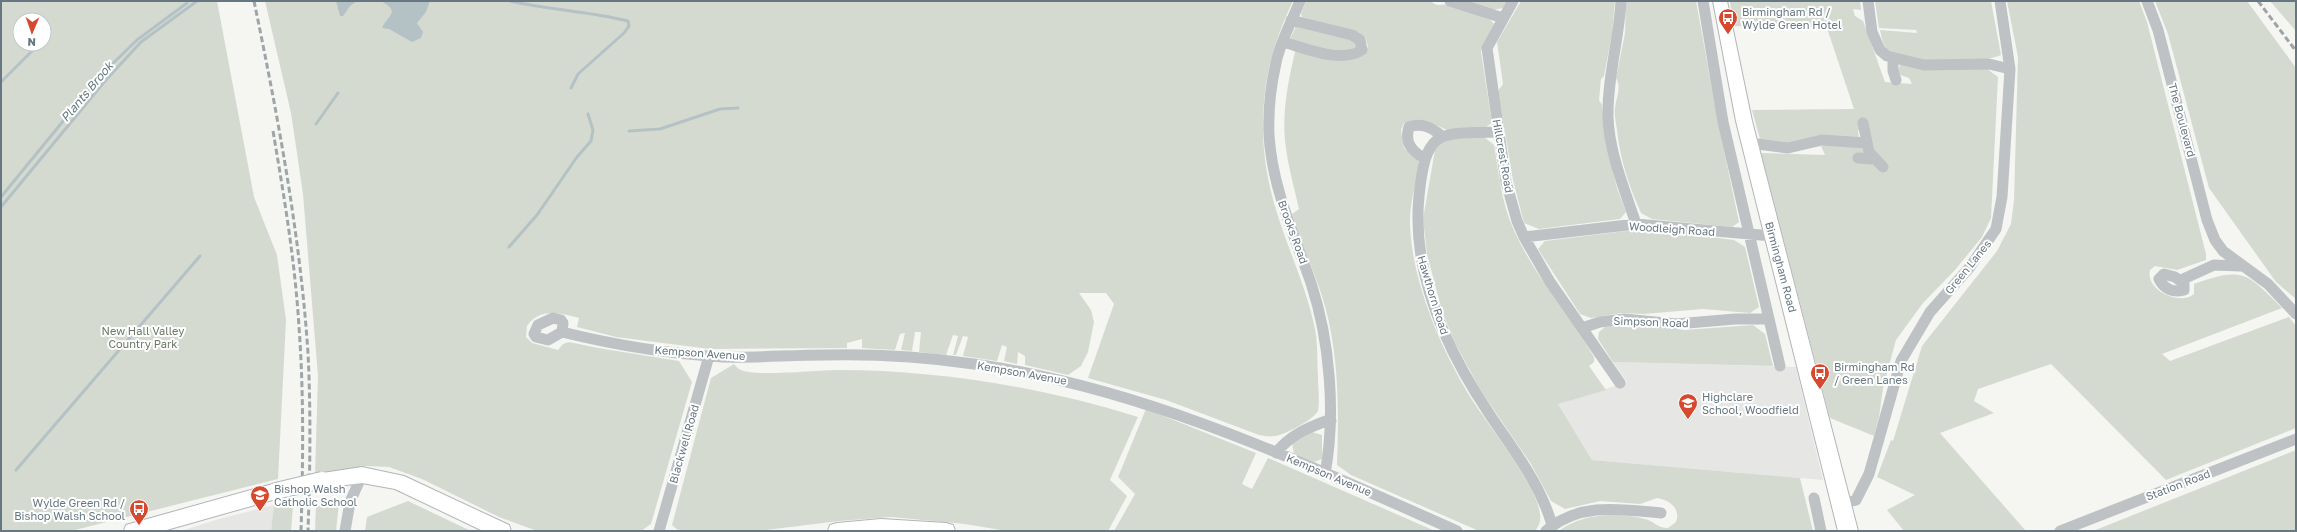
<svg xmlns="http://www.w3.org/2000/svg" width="2297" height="532" viewBox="0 0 2297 532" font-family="'Golos Text',sans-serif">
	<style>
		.built { fill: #e6e6e5 }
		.green { fill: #d5dad1; fill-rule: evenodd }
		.water { fill: #b5c2c5 }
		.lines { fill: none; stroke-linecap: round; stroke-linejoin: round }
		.stream { stroke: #b5c2c5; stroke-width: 3 }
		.secondary-casing { stroke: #b1b6ba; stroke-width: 2 }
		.primary-casing { stroke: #b2b6b9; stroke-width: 2 }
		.street { stroke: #bec2c5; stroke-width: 11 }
		.secondary { fill: #fff; fill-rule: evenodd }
		.primary { fill: #fff; fill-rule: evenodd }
		.rail { stroke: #9ea5a9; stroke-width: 3; stroke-dasharray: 6 3; stroke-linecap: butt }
		.secondary-bridge-casing { stroke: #b1b6ba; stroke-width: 18; stroke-linecap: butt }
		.secondary-bridge { stroke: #fff; stroke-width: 16 }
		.labels { text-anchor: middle; stroke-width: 4; stroke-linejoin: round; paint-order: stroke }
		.poi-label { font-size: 11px; fill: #667781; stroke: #fff; text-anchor: start }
		.street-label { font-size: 11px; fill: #667781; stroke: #fff }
		.park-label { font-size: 11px; fill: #6a7864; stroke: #fff }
		.water-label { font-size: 12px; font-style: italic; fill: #62787e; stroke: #fff }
	</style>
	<rect width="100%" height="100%" fill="#f5f5f2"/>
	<path class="built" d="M1613 362 1796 367 1823 480 1592 460 1558 404 1627 382Z
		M274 505 271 531H181L219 519Z"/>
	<path class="green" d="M1 1H217L254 197 277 255 286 320 278 479 71 531H1ZM20 20H44V44H20Z
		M265 1H1293C1259 70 1254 141 1277 213 1289 252 1307 289 1315 329 1318 345 1317 361 1318 377 1318 388 1320 400 1318 411 1314 419 1285 435 1275 436 1270 437 1264 436 1259 435L1166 400 1088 378 1114 304 1106 293H1079L1091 310 1094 322 1088 352 1081 366 1068 375 1025 365V356L1018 352 1017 364 1004 361 1007 347 1002 345 997 361 963 356 968 337 963 336 956 355H953L958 336 953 335 946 355 919 352 921 332H915L912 351 901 350 905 333 900 334 895 350 862 348V339L847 343V348L710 349 616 337 577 327 579 318C560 313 540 307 527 326L526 337 532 343 558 350 563 344 569 342 598 348 679 361 692 382 651 524 641 531H537L499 517 422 479 389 467 366 466 315 475 318 376 303 194 291 113Z
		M1306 1H1431C1437 8 1442 3 1448 5 1461 7 1487 13 1494 24L1483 44 1481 52 1492 123 1484 128 1447 130 1429 122 1404 123 1401 130 1404 148 1419 162C1417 182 1409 204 1410 225 1412 281 1440 347 1469 395 1487 425 1536 482 1540 514 1541 521 1539 526 1535 531H1479L1351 475 1337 465C1339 412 1339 357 1325 306 1316 274 1301 245 1292 214L1299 209C1294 186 1287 163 1285 140 1282 109 1289 77 1296 48L1353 59 1364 55 1368 46 1365 37 1355 31 1302 17 1301 14Z
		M1461 1H1508L1503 8 1492 10Z
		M1521 1H1615L1612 34 1604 76 1601 79 1599 100 1602 105 1606 146 1617 188 1626 212 1620 219 1539 229 1524 223 1513 180 1498 91 1503 84 1497 42Z
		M1626 1H1696L1719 127 1739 222 1732 227 1652 219 1641 213C1629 186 1620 159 1617 130 1616 123 1614 115 1615 108 1616 97 1622 88 1616 78L1625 33Z
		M1730 1H1860L1861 10 1853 9 1855 16 1863 21 1885 82 1912 84 1909 78 1900 75 1897 71 1901 64 1983 66 1998 77 1991 218 1982 237 1955 270 1923 303 1896 340 1883 388 1879 417 1874 436 1830 418 1761 153 1825 155 1821 146H1825L1823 143 1859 145 1862 130H1858L1859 139 1785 143 1760 139 1752 110 1854 109 1827 28 1733 26Z
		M1875 1H1991L2001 55C1982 64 1915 63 1895 55 1884 51 1882 40 1880 30L1917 33 1916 30 1879 28Z
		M2007 1H2139L2147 22 2206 254V260L2177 270 2155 266 2150 270C2145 290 2180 306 2194 294V284C2243 267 2246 272 2282 308L2162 354 2170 361 2289 317 2296 326V428L2166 480 2051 364 1978 389 1974 401 1994 413 1940 433 2026 531H1904L1887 510 1915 495 1877 477 1891 440 1893 441 1922 346 1997 251 2011 224 2014 200 2018 57Z
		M2155 1H2247L2296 68V299L2276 282 2209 188 2168 34Z
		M2270 1H2296V31Z
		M1296 26 1348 35 1359 46 1345 53 1298 43 1290 39Z
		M1484 137 1494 145C1499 172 1501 202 1513 228 1534 276 1568 313 1594 357V362L1589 366 1606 390 1558 404 1592 460 1800 478 1813 531H1559C1582 513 1617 512 1645 519 1654 521 1657 528 1668 528L1676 522C1681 509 1670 500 1657 498L1640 504 1600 501 1565 509 1551 501 1531 464 1481 391 1455 343 1442 311 1427 254 1423 219 1435 150C1447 136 1465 138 1484 137Z
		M1626 231H1663L1734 240 1745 247 1759 307 1750 313 1703 309 1644 314 1621 313 1591 318 1580 314 1538 249 1545 241Z
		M1623 325 1684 330 1753 325 1765 334 1773 366 1613 362 1598 339 1599 332 1605 327Z
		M734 364C736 366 738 369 741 370 754 377 818 370 837 370 938 370 1042 387 1138 417L1110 480 1127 496 1108 531H1007L965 524 891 517 839 521 757 531H679L672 525 711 378Z
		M1146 409 1256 453 1242 484 1252 489 1268 458 1435 531H1114L1135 494 1118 477Z
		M1312 432 1322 435V459L1314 462 1294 454 1292 443Z
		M2296 450V531H2093Z
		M408 501 471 531H365L367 517Z
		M325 502H339L336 531H315L316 503Z
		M274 505 293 506 291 531H271Z"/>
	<path class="water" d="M336 1H357L350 6 343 16H340Z
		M381 1H430L426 12 417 23 423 32 421 38 412 42 389 29 382 28C388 15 401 12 381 1Z"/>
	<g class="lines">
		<path class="stream" d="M510 1C549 10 589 11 628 21L629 26 624 33 578 74 571 88
			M1 82 35 48
			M316 124 338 93
			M629 131 660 129 720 109 738 108
			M1 197 100 76 137 40 187 3
			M1 207 105 81 141 42 197 1
			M509 247 537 215 577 157 591 141 593 130 588 114
			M16 470 200 256"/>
		<defs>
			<path id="secondary" d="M362 467 404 476 509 525 511 531H483L395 489 362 483 322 488 316 486 313 480 316 474Z
				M276 483 282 485 285 491 282 497 276 499 163 531H124L126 525 133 523Z
				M881 519 946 523 953 525 955 531H828L830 525 837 523Z"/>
			<path id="primary" d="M1713 1H1727L1752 121 1858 531H1838L1736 121Z"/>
		</defs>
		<use href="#secondary" class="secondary-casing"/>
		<use href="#primary" class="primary-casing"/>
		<path class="street" d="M1300 1C1292 21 1280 42 1276 63 1271 85 1268 112 1269 135 1272 187 1294 234 1311 283 1330 341 1336 414 1325 474
			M1450 1 1503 18
			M1513 1 1487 48 1506 182 1517 221 1524 237 1550 282 1620 383
			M1621 1C1619 40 1607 78 1608 117 1609 153 1625 190 1636 224
			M1703 1 1723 122 1780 366
			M1868 1 1872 32 1880 50 1887 56 1924 65 1989 64 2010 69
			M2147 1 2158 30 2207 220 2215 240 2223 251 2268 284 2296 314
			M1283 42C1305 48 1341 64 1362 50L1360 40 1352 35 1291 20
			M1893 59V71L1896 80
			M1863 123 1869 152 1883 167
			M1499 132C1437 133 1426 129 1419 196 1411 275 1447 351 1490 415 1514 451 1540 483 1552 525
			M1750 143 1788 148 1822 140 1866 143
			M1858 158 1872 159
			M1425 159C1412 151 1404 143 1409 127 1422 122 1432 128 1442 136
			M1524 237 1636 224 1772 236
			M2164 274 2175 277 2184 284V290C2173 293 2164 289 2159 279Z
			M2181 280 2214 265 2240 266
			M553 318 561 320 563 323 562 332 548 340 536 337 534 334 538 325Z
			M1582 328 1600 322 1624 319 1676 324 1735 319H1768
			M562 332C615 345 668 354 723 357 757 358 791 355 826 355 875 354 925 357 974 364 1145 388 1301 462 1457 531
			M1276 453C1289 436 1307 428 1326 421H1331
			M1814 498 1821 531
			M1841 503 1856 500 1869 474 1901 361 1930 312 1970 267 1996 229 2002 197 2010 69 2000 1
			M345 531 350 502 362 475
			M659 531 709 356
			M1546 531C1579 502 1620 509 1661 513
			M2060 531 2296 439"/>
		<use href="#secondary" class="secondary"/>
		<use href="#primary" class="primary"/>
		<path class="rail" d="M254 1C278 117 300 234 308 353 311 412 310 472 308 531
			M2258 1 2296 51
			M273 131C284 196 295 261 299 327 304 395 303 463 301 531"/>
		<defs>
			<path id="secondary-bridge" d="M276 491 322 480"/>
		</defs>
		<use href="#secondary-bridge" class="secondary-bridge-casing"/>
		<use href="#secondary-bridge" class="secondary-bridge"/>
	</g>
	<defs>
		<symbol id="bus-pin" viewBox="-11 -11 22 30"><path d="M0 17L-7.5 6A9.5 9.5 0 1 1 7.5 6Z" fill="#d7492f" stroke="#fff"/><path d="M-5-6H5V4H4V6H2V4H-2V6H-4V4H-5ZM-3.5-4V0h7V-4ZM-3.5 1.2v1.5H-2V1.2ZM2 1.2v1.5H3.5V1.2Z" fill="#fff"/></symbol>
		<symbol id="school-pin" viewBox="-11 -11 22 30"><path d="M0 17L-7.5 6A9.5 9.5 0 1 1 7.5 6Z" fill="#d7492f" stroke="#fff"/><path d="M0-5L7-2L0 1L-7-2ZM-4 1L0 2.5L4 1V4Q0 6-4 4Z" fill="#fff"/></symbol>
	</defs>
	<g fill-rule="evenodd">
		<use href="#bus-pin" x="1717" y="7" width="22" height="30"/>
		<use href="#bus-pin" x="1809" y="362" width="22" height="30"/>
		<use href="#school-pin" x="1677" y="392" width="22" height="30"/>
		<use href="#school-pin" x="249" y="484" width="22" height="30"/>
		<use href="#bus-pin" x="128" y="498" width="22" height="30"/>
	</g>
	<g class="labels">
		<g class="poi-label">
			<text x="1742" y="16">Birmingham Rd /<tspan x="1742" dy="13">Wylde Green Hotel</tspan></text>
			<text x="1834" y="371">Birmingham Rd<tspan x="1834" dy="13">/ Green Lanes</tspan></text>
			<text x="1702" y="401">Highclare<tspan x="1702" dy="13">School, Woodfield</tspan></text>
			<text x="274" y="493">Bishop Walsh<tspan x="274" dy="13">Catholic School</tspan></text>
			<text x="125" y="507" text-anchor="end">Wylde Green Rd /<tspan x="125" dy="13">Bishop Walsh School</tspan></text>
		</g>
		<g class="street-label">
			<text transform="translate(2182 120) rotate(75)" y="4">The Boulevard</text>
			<text transform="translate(1503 156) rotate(80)" y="4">Hillcrest Road</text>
			<text transform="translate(1672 229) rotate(4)" y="4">Woodleigh Road</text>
			<text transform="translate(1293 232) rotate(70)" y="4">Brooks Road</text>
			<text transform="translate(1781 267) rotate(75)" y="4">Birmingham Road</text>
			<text transform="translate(1968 267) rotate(-51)" y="4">Green Lanes</text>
			<text transform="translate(1433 295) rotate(73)" y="4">Hawthorn Road</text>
			<text transform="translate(1651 322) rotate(2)" y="4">Simpson Road</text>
			<text transform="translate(700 353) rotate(4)" y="4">Kempson Avenue</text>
			<text transform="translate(1022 373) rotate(10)" y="4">Kempson Avenue</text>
			<text transform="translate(684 444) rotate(-74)" y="4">Blackwell Road</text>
			<text transform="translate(1329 475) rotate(23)" y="4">Kempson Avenue</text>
			<text transform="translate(2178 485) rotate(-21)" y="4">Station Road</text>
		</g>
		<g class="park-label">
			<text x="143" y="335">New Hall Valley<tspan x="143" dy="13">Country Park</tspan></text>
		</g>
		<g class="water-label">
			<text transform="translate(87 92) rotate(-50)" y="4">Plants Brook</text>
		</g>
	</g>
	<rect width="2297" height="532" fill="none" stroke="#667781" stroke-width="4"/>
	<g transform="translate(32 32) rotate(182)"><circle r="19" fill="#ffffff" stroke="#c2c9cd"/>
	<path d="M0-3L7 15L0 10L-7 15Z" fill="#d7492f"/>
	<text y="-6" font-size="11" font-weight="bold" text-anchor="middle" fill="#667781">N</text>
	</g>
</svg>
